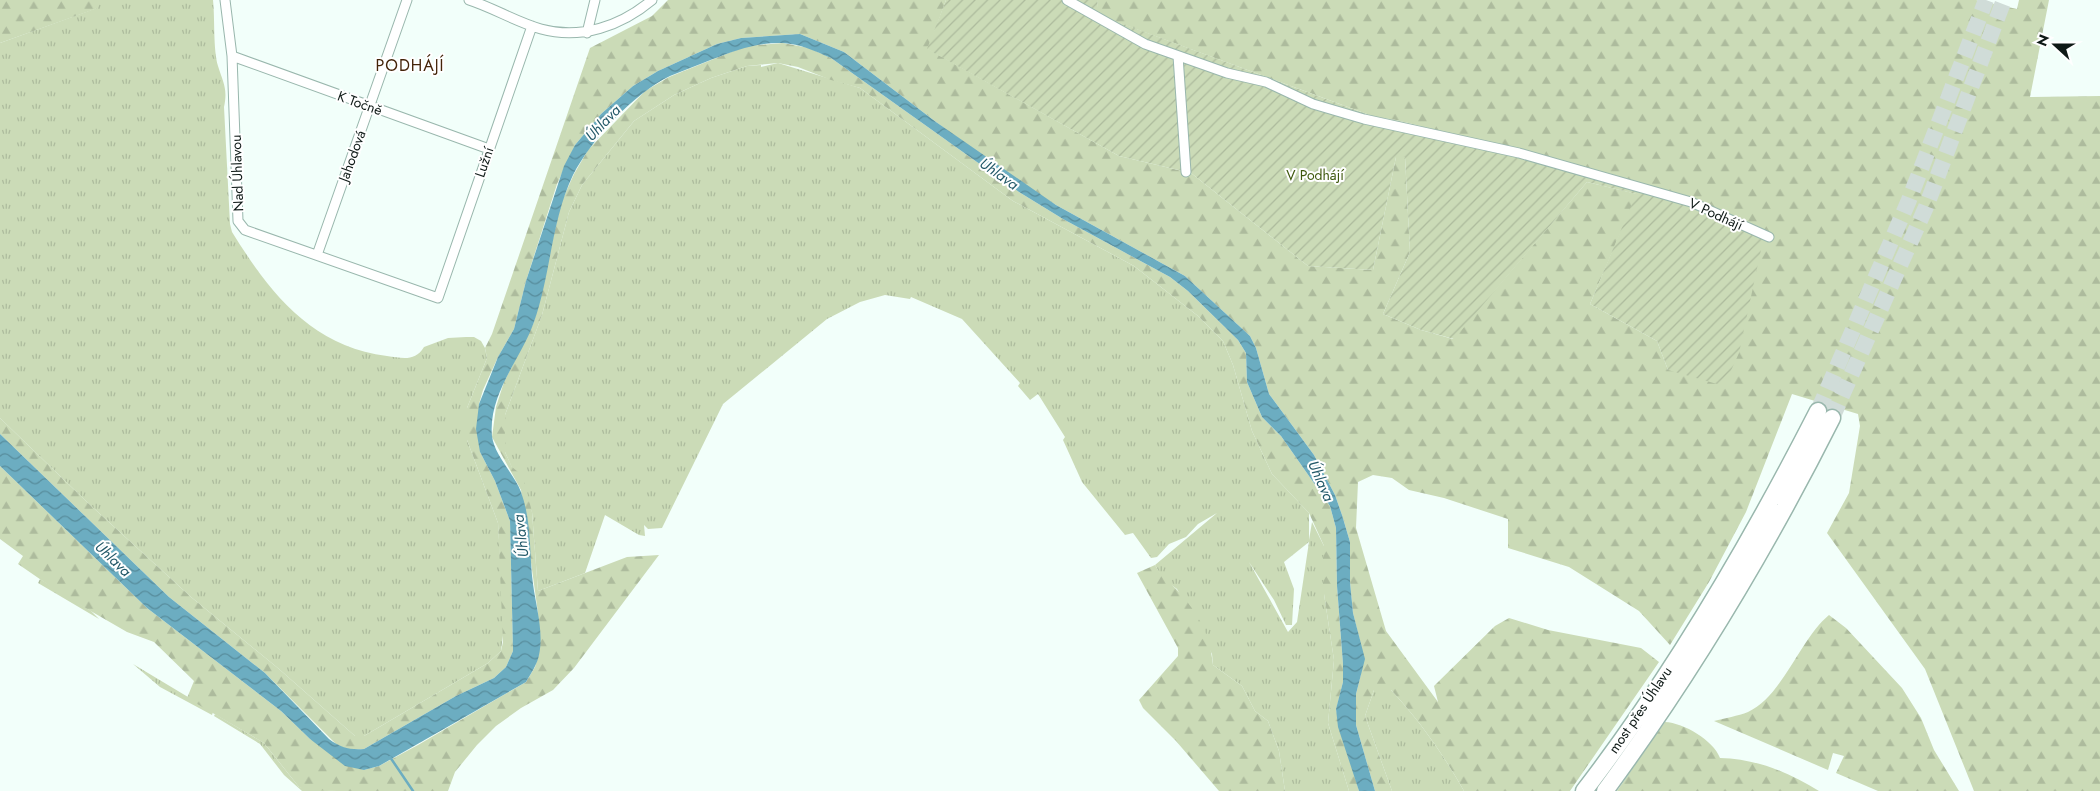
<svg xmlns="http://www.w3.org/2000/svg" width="2100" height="791" viewBox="0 0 2100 791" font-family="Jost,sans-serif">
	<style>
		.grass { fill: url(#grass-tufts); fill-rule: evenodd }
		.forest { fill: url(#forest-firs) }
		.garden { fill: url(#garden-furrows) }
		.water { fill: url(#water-waves) }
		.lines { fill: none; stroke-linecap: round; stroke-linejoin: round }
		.stream { stroke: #6cadc1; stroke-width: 2.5 }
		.highway-tunnel { stroke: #d0dcd8; stroke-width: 16; stroke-dasharray: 16 8; stroke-linecap: butt }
		.street-casing { stroke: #99b7ad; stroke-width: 11 }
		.highway-casing { stroke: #99b7ad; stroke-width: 19 }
		.street { stroke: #fff; stroke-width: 9 }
		.highway { stroke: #fff; stroke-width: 16 }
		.labels { text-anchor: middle; stroke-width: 4; stroke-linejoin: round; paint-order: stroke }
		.street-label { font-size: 14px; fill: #0e1916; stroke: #fff }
		.park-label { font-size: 14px; fill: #3e580c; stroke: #fff }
		.water-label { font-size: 15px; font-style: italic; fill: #225868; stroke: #fff }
		.quarter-label { font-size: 16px; letter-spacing: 1px; fill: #432409; stroke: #fff }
	</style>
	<defs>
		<pattern id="grass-tufts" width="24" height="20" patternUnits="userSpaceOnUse" patternTransform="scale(1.25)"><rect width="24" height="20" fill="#cbdbb7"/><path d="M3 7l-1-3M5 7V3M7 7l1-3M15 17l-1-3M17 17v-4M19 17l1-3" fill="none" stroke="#adbb9d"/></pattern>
		<pattern id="forest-firs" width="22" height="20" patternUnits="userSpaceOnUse" patternTransform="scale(1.25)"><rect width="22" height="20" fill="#cbdbb7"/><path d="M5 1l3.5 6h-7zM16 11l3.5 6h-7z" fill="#adbb9d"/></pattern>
		<pattern id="garden-furrows" width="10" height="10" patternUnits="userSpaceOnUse" patternTransform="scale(1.25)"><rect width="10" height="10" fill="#cbdbb7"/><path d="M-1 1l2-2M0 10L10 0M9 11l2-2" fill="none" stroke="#adbb9d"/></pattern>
		<pattern id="water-waves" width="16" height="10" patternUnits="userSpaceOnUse" patternTransform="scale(1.25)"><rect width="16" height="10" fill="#6cadc1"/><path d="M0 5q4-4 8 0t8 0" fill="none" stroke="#578c9c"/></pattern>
	</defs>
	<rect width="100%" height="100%" fill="#f2fffa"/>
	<path class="grass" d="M98 0H213C215 19 213 49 218 66 223 82 228 89 224 107L230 224 232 232C270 293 311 346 387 356 402 358 415 362 424 347L448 338 466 337H474L481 341 485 348 487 358 467 408V440L498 523 504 627 501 651 488 663 364 736H355L279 669 191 597 88 503 0 418V43L97 8Z
		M778 63 860 88 1013 201 1134 266 1198 316 1223 341 1233 365 1252 431 1272 474 1309 513V540L1312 522 1324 546V594L1334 660 1328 723 1349 791H1285L1279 751 1268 721 1255 711 1242 686 1213 665 1212 654 1177 589 1163 579 1155 565 1217 513 1198 524 1186 537 1169 544 1157 557 1151 558 1133 533 1125 535 1082 482 1063 440 1065 437 1038 394 1030 400 1018 386 1020 383 962 319 911 297 910 299 885 295 860 302 827 319 723 404 662 528 648 529 644 525 645 536 639 535 605 515 585 573 538 591 532 512 505 452V415L542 315 569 212 582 185 634 121 674 95 711 78 747 66 761 65V67ZM1309 542 1297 622 1288 632 1249 562 1274 600 1286 625H1292L1294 589 1284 562Z
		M40 579 91 611 99 619 38 583Z
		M133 664 213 712 212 715 160 687Z
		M1374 690H1391C1420 721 1443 754 1464 791H1392L1365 716Z
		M215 714 264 743 299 787 336 791H302L284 775 260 744 214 716Z"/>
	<path class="forest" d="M0 0H98V8L0 43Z
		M668 0H946L928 49 1119 156 1191 173 1308 266 1373 270 1396 157H1405L1410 252 1383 314 1421 330 1453 339 1587 182 1637 194 1590 304 1657 341 1668 370 1669 193 1586 167 1396 120 1375 117 1098 15 1097 0H1976L2017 9 2019 0H2049L2030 97 2100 96V791H1974L1925 669 1827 533 1849 493 1860 426 1858 414 1792 394 1746 512 1709 582 1670 645 1639 611 1569 567 1508 548V519L1444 498 1409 490 1392 478 1373 475 1358 482 1356 528 1386 631 1438 702 1434 686 1436 684 1495 626 1509 618 1548 630 1641 648 1659 662 1570 791H1464C1443 754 1420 721 1391 690H1374L1365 716 1392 791H1375L1356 725V694L1361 674V645L1353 613 1350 582V542L1342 515 1335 495 1314 455 1269 394 1256 348 1250 336 1185 276 1056 205 1017 181 936 122 844 52 800 34 741 38 717 44 658 71 633 86 601 114 575 145 557 184 526 281 514 329 498 357 483 390 479 404 480 452 495 481 510 521 513 651 506 667 494 678 456 696 364 749 350 750 337 745 265 673 169 597 0 434V418L88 503 191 597 279 669 355 736H364L488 663 501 651 503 642 498 523 467 440 466 424 467 408 487 358 485 348 492 334 590 48 652 16Z
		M783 43 809 48 831 58 1019 192 1063 219 1170 277 1188 291 1238 340 1246 353 1247 382 1262 417 1281 436 1330 506 1336 528 1337 586 1343 664V682L1336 710 1359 791H1349L1328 723 1334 660 1324 594V546L1309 513 1272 474 1252 431 1233 365 1223 341 1198 316 1134 266 1013 201 860 88 831 80 798 67 778 63 747 66 711 78 674 95 634 121 582 185 569 212 542 315 505 415V452L512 467 523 476 532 512 538 591 627 557 659 555 574 668 553 690 521 708 496 726 477 745 455 772 448 791H336L307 790 299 787 264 743 187 698 194 681 154 642 127 632 63 595 18 564 23 556 0 539V466L147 608 281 711 310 739 364 770 379 766 418 745 526 682 535 667 539 654 538 613 521 490 492 437 496 407 504 382 534 322 561 203 574 174 588 150 645 91 669 77 746 46Z
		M1155 565C1164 580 1167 579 1177 590 1198 613 1210 634 1213 665L1242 686 1255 711 1268 721 1279 751 1285 791H1219L1176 741 1143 708 1139 700 1178 656V648L1137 573Z
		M1829 615 1846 628 1902 688 1921 718 1934 750 1959 791H1878L1836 773 1844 756 1833 753 1828 770 1714 721C1725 718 1738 716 1748 712 1782 697 1800 639 1829 615Z
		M1665 722C1684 723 1713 740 1720 758 1757 759 1788 772 1819 791H1617Z"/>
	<path class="garden" d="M946 0H1097L1099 15 1375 117 1396 120 1586 167 1669 193 1765 231 1739 353 1724 386 1668 370 1657 341 1590 304 1636 194 1587 182 1454 339 1421 330 1383 314 1410 252 1405 157H1396L1373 270 1308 266 1191 173 1119 156 927 49Z"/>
	<path class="water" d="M800 34 844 52 936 122 1056 205 1185 276 1250 336 1256 348 1269 394 1314 455 1335 495 1342 515 1350 542V582L1353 613 1365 659 1356 694V725L1375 791H1359L1338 727 1336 709 1343 682V664L1337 586 1336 528 1330 506 1281 436 1262 417 1247 382 1246 353 1238 340 1188 291 1170 277 1063 219 1019 192 831 58C815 51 800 44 783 43 758 42 736 50 713 59 699 65 684 70 670 76 634 93 591 140 573 175 551 221 551 274 534 322 521 359 488 394 492 436 494 455 515 475 521 492 532 522 529 553 533 584 536 607 544 632 539 655 537 665 531 673 526 682L379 766 364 770 345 766 310 739 281 711 147 608 0 466V434L169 597 265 673 329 739C341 748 350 750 364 749L456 696 494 678 506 667 513 651 510 521 495 481 480 452 476 429 479 404 498 357 514 329 526 281 564 166 575 145 601 114 633 86 658 71 717 44 741 38Z"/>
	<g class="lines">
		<path class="stream" d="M390 757 413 791"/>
		<path class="highway-tunnel" d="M1818 411 1909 200 1986 0
			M1832 418 1926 207 2004 0"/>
		<defs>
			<path id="street" d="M225 0 232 56 238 221 245 230 438 298 532 26
				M469 0C494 8 516 22 541 29 581 40 621 26 652 0
				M1067 0 1145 44 1227 73 1266 82 1313 104 1364 119 1519 153 1691 202 1769 237
				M587 33 595 0
				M232 56 489 149
				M1178 56 1186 172
				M317 255 407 0"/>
			<path id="highway" d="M1584 791C1674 674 1751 542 1818 411
				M1605 791C1691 674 1767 547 1832 418"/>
		</defs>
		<use href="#street" class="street-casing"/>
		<use href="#highway" class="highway-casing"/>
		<use href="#street" class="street"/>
		<use href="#highway" class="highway"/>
	</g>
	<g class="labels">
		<g class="street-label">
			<text transform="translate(360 103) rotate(20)" y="5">K Točně</text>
			<text transform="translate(352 156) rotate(-70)" y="5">Jahodová</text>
			<text transform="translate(484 162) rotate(-71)" y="5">Lužní</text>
			<text transform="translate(237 173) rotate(-92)" y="5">Nad Úhlavou</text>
			<text transform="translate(1716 214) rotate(24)" y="5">V Podhájí</text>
			<text transform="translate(1640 710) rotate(-56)" y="5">most přes Úhlavu</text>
		</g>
		<g class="park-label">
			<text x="1315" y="180">V Podhájí</text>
		</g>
		<g class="water-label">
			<text transform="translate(603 123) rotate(-46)" y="5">Úhlava</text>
			<text transform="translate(999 174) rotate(35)" y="5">Úhlava</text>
			<text transform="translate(1321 481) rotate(66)" y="5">Úhlava</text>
			<text transform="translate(521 536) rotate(-97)" y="5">Úhlava</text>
			<text transform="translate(113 559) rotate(44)" y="5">Úhlava</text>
		</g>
		<g class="quarter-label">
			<text x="410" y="71">PODHÁJÍ</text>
		</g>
	</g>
	<g transform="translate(2055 45) rotate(291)" stroke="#ffffff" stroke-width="4" paint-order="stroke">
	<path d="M0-4L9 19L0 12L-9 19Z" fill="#0e1916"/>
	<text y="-8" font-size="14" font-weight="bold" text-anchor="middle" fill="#0e1916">N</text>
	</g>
</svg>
